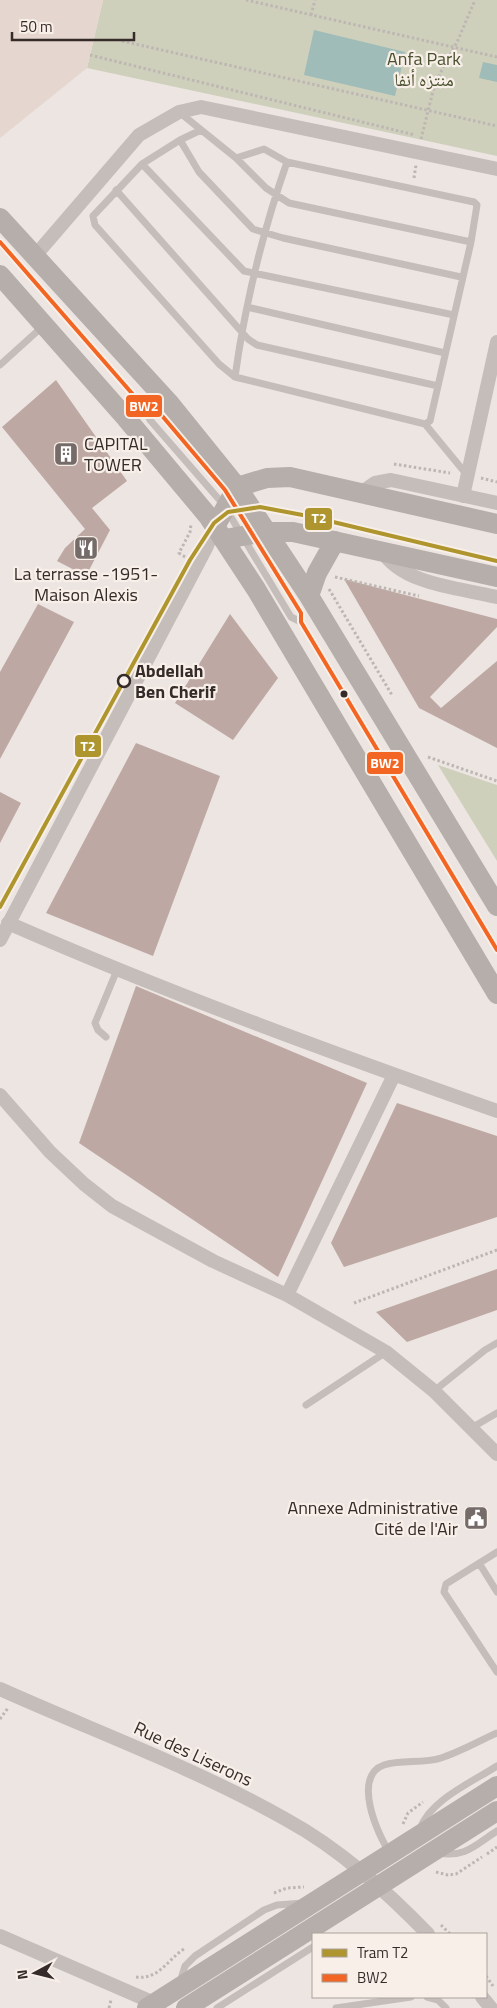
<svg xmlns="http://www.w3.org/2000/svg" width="497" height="2008" viewBox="0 0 497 2008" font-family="'Titillium Web','Noto Naskh Arabic',sans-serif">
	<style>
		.green { fill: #cfd0bc }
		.plaza { fill: #e5d7cf }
		.water { fill: #9fbcb8 }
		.building { fill: #bea8a4 }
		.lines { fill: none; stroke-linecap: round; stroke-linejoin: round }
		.path { stroke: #bdb6b3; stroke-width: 3; stroke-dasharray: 2.5 2.5; stroke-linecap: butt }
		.lane { stroke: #c4bdba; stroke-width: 7 }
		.street { stroke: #c4bdba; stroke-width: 14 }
		.secondary { stroke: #b5aeab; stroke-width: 20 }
		.bus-1-casing { stroke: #f8efe9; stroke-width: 8 }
		.bus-1 { stroke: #f26522; stroke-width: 4 }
		.tram-1-casing { stroke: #f8efe9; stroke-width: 8 }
		.tram-1 { stroke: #ae952d; stroke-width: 4 }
		.stop-dot { fill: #f8efe9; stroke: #352b29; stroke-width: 2.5 }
		.bus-dot { fill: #352b29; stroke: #f8efe9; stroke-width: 2 }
		.labels { text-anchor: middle; stroke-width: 4.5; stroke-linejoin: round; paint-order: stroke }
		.park-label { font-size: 18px; fill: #4a512e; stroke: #f8efe9 }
		.poi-label { font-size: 18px; fill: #352b29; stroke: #f8efe9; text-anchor: start }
		.stop-label { font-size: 18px; font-weight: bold; fill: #352b29; stroke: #f8efe9; text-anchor: start }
		.street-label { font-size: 18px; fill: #352b29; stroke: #f8efe9 }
		.line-badge { stroke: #f8efe9; stroke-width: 2 }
		.badge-label { font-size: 14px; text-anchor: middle; font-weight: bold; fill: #fff }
	</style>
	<rect width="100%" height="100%" fill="#ece5e1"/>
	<path class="green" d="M103 0H497V156L87 68Z
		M438 765 497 785V861Z"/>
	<path class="plaza" d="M0 0H103L87 68 0 138Z"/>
	<path class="water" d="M314 30 405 52 395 96 304 75Z
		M483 62 497 65V82L479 78Z"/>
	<path class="building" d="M56 380 127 481 92 508 110 530 86 576 57 561 65 548 85 529 2 427Z
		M344 579 497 619V627L430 697 441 708 497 661V748L419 708Z
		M38 604 74 622 0 759V672Z
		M230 614 278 678 233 740 175 703Z
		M136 743 220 776 153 956 46 913Z
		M0 792 21 803 0 843Z
		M136 986 367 1083 278 1277 79 1143Z
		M397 1103 497 1136V1217L344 1267 331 1243Z
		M497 1269V1310L407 1342 376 1312Z"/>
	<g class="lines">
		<path class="path" d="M246 0 497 57
			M311 15 315 0
			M122 41 497 126
			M90 55 415 135
			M421 139 435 83 458 40 475 0
			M414 178 416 165
			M394 464 450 473
			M481 478 497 482
			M185 557 179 553 190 532 191 524
			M335 577 419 596
			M329 589 392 695
			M428 757 497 781
			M354 1303 497 1250
			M0 1719 8 1708
			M403 1824 408 1813 423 1802
			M487 1854 497 1847
			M436 1872 448 1875 456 1874 482 1857
			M274 1893 287 1888 304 1887
			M441 1925 450 1934
			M486 1976 493 1986
			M136 1977C159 1980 167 1960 184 1949
			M109 2008 111 2000"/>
		<path class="lane" d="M179 112 236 158 266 188 289 203 471 242
			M201 130 180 140 199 172 253 229 283 238 461 277
			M236 158 264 149 287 162 474 202 477 205 471 242 438 386
			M142 164 244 271 454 315
			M116 190 248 339 257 345 438 386 430 421 425 424 235 377 219 364 95 225 93 216 142 164 180 140
			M0 242 143 406 150 420 223 504 291 617 301 622
			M247 307 445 353
			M0 365 42 327
			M235 377C245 304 263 231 287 162
			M143 406 158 411 225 490 301 613V622L497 950
			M425 424 467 475
			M106 1037 98 1030 95 1023 117 970
			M434 1391 485 1350 497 1343
			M306 1405 386 1352
			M473 1427 497 1413
			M497 1552 446 1584 444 1592 497 1672
			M479 1563 497 1592
			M420 1829C429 1801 472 1782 497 1766
			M390 1853C377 1834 352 1776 384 1765 402 1759 423 1764 441 1758 460 1752 479 1741 497 1733
			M438 1853C466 1858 475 1845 497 1831
			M180 1982 185 1966 195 1956 264 1910 277 1905 304 1903
			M427 1997 438 2000 446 2008
			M217 2008 313 1947
			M336 2008 411 1997"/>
		<path class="street" d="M34 257 139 135 179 112 201 107 497 169
			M362 492 375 483 391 480 497 503
			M463 496 497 342
			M382 551C403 585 461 588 497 597
			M8 923C168 993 332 1053 497 1111
			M0 940 206 548 216 525
			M0 1095 50 1152 84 1184 112 1206 213 1261 287 1295 386 1352 434 1391 497 1454
			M287 1295 394 1075
			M0 1689C96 1732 195 1768 287 1820 340 1849 386 1891 428 1934
			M0 1936 154 2003
			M482 1997 491 2008"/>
		<path class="secondary" d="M0 218 170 404 237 487 309 596 497 906
			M0 275 126 418 208 516 256 589 497 994
			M216 525 237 487 267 478 290 477 497 524
			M225 539 266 532H293L497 577
			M309 596 317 573 335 541
			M147 2008 497 1786
			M186 2008 497 1811"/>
		<defs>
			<path id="bus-1" d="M0 242 143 406 158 411 225 490 301 613V622L497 950"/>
		</defs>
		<use href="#bus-1" class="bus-1-casing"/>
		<use href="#bus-1" class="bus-1"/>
		<defs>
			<path id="tram-1" d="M0 907 190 560 214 523 228 512 260 507 308 516 497 561"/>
		</defs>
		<use href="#tram-1" class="tram-1-casing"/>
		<use href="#tram-1" class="tram-1"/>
	</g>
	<defs>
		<symbol id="building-square" viewBox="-11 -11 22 22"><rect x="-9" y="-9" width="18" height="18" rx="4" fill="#756c69" stroke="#f8efe9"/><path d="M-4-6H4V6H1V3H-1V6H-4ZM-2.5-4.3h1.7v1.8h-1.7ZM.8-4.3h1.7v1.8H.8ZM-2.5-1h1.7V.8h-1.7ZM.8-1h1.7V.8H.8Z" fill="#fff"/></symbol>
		<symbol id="restaurant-square" viewBox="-11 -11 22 22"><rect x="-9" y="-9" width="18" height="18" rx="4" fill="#756c69" stroke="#f8efe9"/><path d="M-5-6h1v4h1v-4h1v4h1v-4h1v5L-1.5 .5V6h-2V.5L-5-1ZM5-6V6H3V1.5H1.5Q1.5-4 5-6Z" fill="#fff"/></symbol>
		<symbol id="civic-square" viewBox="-11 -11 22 22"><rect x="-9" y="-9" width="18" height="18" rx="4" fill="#756c69" stroke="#f8efe9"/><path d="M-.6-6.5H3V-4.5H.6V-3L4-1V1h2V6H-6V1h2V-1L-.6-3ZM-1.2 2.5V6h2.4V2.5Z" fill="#fff"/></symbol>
	</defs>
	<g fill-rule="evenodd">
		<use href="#building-square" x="52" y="440" width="28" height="28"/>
		<use href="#restaurant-square" x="72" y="534" width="28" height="28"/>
		<use href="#civic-square" x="462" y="1504" width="28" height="28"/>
	</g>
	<circle class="stop-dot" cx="124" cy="681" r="6"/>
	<circle class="bus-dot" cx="344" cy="694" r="4.5"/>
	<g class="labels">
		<g class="park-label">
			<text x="424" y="65">Anfa Park<tspan x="424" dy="21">منتزه أنفا</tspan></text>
		</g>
		<g class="poi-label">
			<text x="84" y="450">CAPITAL<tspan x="84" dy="21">TOWER</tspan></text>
			<text x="86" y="580" text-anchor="middle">La terrasse -1951-<tspan x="86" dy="21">Maison Alexis</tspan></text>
			<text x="458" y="1514" text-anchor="end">Annexe Administrative<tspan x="458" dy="21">Cité de l'Air</tspan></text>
		</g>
		<g class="stop-label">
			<text x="135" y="677">Abdellah<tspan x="135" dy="21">Ben Cherif</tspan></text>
		</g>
		<g class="street-label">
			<text transform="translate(193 1754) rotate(25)" y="6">Rue des Liserons</text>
		</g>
	</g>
	<g class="line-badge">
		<rect x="125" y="394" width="38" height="24" rx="5" fill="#f26522"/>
		<rect x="304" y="507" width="29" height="24" rx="5" fill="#ae952d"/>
		<rect x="74" y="734" width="28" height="24" rx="5" fill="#ae952d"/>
		<rect x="366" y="751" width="38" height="24" rx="5" fill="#f26522"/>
	</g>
	<g class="badge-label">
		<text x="144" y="411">BW2</text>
		<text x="319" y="523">T2</text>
		<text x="88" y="751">T2</text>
		<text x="385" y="768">BW2</text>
	</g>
	<rect x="312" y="1933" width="175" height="65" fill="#f8efe9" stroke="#aaa19c"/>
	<rect x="322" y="1949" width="25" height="8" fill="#ae952d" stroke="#aaa19c"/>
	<text x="357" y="1958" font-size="15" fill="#352b29">Tram T2</text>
	<rect x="322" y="1974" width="25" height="8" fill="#f26522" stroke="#aaa19c"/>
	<text x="357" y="1983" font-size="15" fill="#352b29">BW2</text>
	<g transform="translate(35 1973) rotate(263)" stroke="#f8efe9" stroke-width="4" paint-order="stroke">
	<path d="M0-4L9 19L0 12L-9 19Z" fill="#352b29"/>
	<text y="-8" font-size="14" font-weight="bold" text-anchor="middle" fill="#352b29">N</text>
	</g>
	<path d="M12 32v8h122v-8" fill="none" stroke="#352b29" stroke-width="2.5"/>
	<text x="20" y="32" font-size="15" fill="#352b29" stroke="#f8efe9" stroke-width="4" paint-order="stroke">50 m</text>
</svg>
